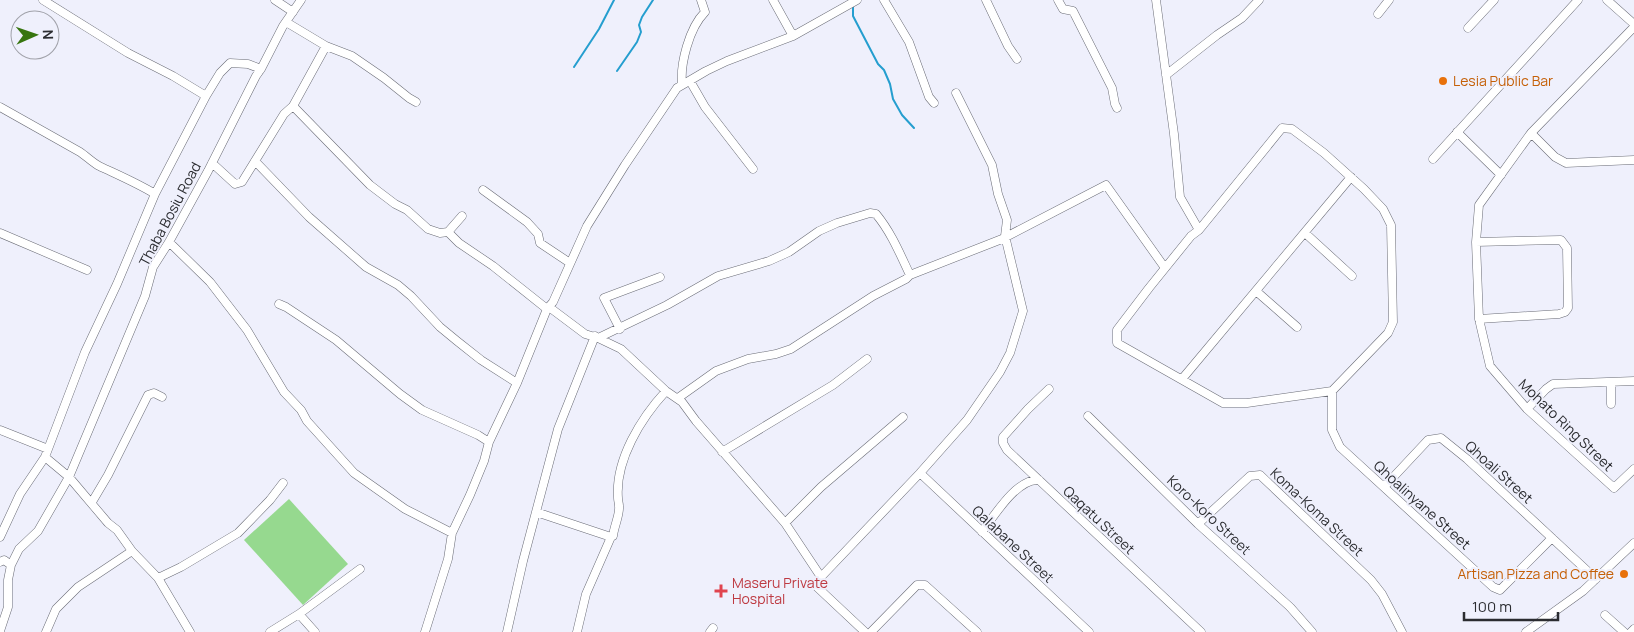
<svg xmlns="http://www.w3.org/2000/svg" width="1634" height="632" viewBox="0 0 1634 632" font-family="Manrope,sans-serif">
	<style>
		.green { fill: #96d98f }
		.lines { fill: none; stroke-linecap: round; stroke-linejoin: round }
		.stream { stroke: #259ecf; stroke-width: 2 }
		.minor-casing { stroke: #6a6c76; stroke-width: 9 }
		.minor { stroke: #fff; stroke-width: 8 }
		.food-dot { fill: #e8710a; stroke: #eff0fc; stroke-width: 2 }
		.health-dot { fill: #e0444e; stroke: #eff0fc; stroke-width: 2 }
		.labels { text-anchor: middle; stroke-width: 4; stroke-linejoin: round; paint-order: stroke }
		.food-label { font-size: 14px; fill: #c56008; stroke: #eff0fc; text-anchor: start }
		.street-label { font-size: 14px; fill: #2b2c30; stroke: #eff0fc }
		.health-label { font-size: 14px; fill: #be3a42; stroke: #eff0fc; text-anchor: start }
	</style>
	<rect width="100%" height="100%" fill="#eff0fc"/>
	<path class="green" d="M289 499 348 564 303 605 244 540Z"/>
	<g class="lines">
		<path class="stream" d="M853 6V16L878 64 884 70 890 84 893 99 902 115 914 128
			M574 67 599 29 614 0
			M617 71 637 42 641 32 639 25 642 17 653 0"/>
		<defs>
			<path id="minor" d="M43 0 128 53 173 76 206 96
				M275 0 293 12
				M773 0 793 36
				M884 0 909 42 929 97 934 103
				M986 0 1008 46 1017 59
				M1058 0 1063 9 1073 11 1112 88 1115 104 1117 108
				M1156 0 1174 134 1180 197 1199 230
				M1607 0 1634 24
				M1378 14 1389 0
				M286 22 326 46 352 56 384 78 409 98 416 102
				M1634 27 1531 133 1479 205 1476 242 1479 319 1490 366 1527 409 1614 488 1634 469
				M1468 28 1494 0
				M1166 75 1217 35 1242 18 1259 0
				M690 81 705 107 753 169
				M682 85C680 64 689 28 705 12L701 0
				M293 106 326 46
				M0 107 80 152C86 156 92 162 99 166 118 175 137 183 155 194
				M1282 128 1292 129 1324 153 1364 189 1383 209 1391 225 1393 322 1388 333 1332 391 1247 403H1223L1117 343V330L1149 288 1191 236 1199 230Z
				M1457 132 1501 175
				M1531 133 1555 157 1566 163 1634 160
				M1433 159 1578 0
				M255 161 309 217 366 267 398 285 411 296 440 327 457 341 481 360 517 383
				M212 163 235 184 242 182 284 114 293 106 370 185 395 204 407 210 428 229 440 233 448 232 459 243 493 266 547 309
				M483 190 527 222 538 234 540 243 570 263
				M448 232 462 216
				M0 233 87 270
				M1305 233 1352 276
				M169 242 210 282 247 330 284 392 301 410 307 421 354 473 405 509 452 533
				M1476 242 1561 240 1567 248 1568 308 1565 312 1559 314 1479 319
				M1256 291 1297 327
				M279 304 286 307 336 340 400 394 422 410 478 435 489 442
				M549 307 585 334 598 338 621 349 666 391 682 402 696 421 785 523 821 487 903 417
				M620 329 604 298 660 277
				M598 338 667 305 718 276 769 261 789 252 819 231 837 223 870 213 876 214C891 232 900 254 910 275L1002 239 1106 185 1165 268
				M1182 379 1351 177
				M1611 382V404
				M1049 389 1028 409 1003 437V443L1007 450 1201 632
				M1332 391V430L1340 447 1493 587 1500 590 1552 538
				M678 398 716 371 748 359 776 354 791 349 873 296 906 279 910 275
				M1527 409 1546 389 1553 384 1634 381
				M1088 416 1198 524 1290 607 1312 632
				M0 430 48 449
				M722 452 833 385 867 359
				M45 457 69 477 108 523 117 530 132 551 158 578 190 632
				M920 473 1089 632
				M1384 487 1428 440 1441 438 1467 459 1596 579
				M92 502 108 475 148 395 154 393 162 397
				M536 512 611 537
				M785 523 821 577 817 587 865 632
				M1198 524 1250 476 1260 475 1371 580 1382 594 1402 632
				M982 532C994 516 1017 478 1039 480
				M0 537 20 494 45 457 85 352 117 284 155 194 206 96 220 73 230 63 248 64 261 69
				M0 562 4 560 11 565
				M821 577 920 473 967 420 1000 372 1010 353 1023 311 1005 236 1007 220 998 194 992 165 956 93
				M158 578 181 567 238 533 270 500 283 483
				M299 614 315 632
				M1605 615 1624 632
				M0 631 8 607V580L11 565 19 549 38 531 69 477 145 296 153 267 169 242 208 171 256 76 261 69 283 26 301 0
				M46 632 56 609 78 587 132 551
				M270 632 299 614 360 569
				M425 632 448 559 452 533 470 495 484 461 489 442 517 383 547 309 553 302 587 226 625 165 677 88 706 71 727 61 793 36 857 0
				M507 632 523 561 558 429 595 336
				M577 632 586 594 611 537 613 536C614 526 620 515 619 506 619 503 618 501 618 498 615 460 641 418 666 391
				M710 632 713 628
				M871 632 917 585H925L977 632
				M1526 632 1583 591 1634 543
				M1631 632 1634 629"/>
		</defs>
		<use href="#minor" class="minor-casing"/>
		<use href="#minor" class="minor"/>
	</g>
	<g class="food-dot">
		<circle cx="1443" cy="81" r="5"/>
		<circle cx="1624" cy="574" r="5"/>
	</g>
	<path class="health-dot" d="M718.5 583.5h5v5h5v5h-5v5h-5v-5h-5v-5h5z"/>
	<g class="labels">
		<g class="food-label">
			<text x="1453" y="86">Lesia Public Bar</text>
			<text x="1614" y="579" text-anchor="end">Artisan Pizza and Coffee</text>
		</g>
		<g class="street-label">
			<text transform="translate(170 214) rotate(-62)" y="5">Thaba Bosiu Road</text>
			<text transform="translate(1566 425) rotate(44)" y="5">Mohato Ring Street</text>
			<text transform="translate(1499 472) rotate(42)" y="5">Qhoali Street</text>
			<text transform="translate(1422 505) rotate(42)" y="5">Qhoalinyane Street</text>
			<text transform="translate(1317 512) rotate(43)" y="5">Koma-Koma Street</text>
			<text transform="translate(1209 515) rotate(43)" y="5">Koro-Koro Street</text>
			<text transform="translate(1099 520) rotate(43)" y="5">Qaqatu Street</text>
			<text transform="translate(1013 544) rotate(43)" y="5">Qalabane Street</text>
		</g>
		<g class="health-label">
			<text x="732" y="588">Maseru Private<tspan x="732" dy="16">Hospital</tspan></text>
		</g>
	</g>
	<g transform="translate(35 35) rotate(88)"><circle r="24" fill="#eff0fc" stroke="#a1a2aa"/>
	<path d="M0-4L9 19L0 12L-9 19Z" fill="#37750f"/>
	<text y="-8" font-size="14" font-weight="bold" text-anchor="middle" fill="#2b2c30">N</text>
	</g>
	<path d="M1464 612v8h94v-8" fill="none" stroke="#2b2c30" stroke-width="2.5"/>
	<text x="1472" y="612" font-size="15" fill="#2b2c30" stroke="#eff0fc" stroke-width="4" paint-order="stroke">100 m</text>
</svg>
